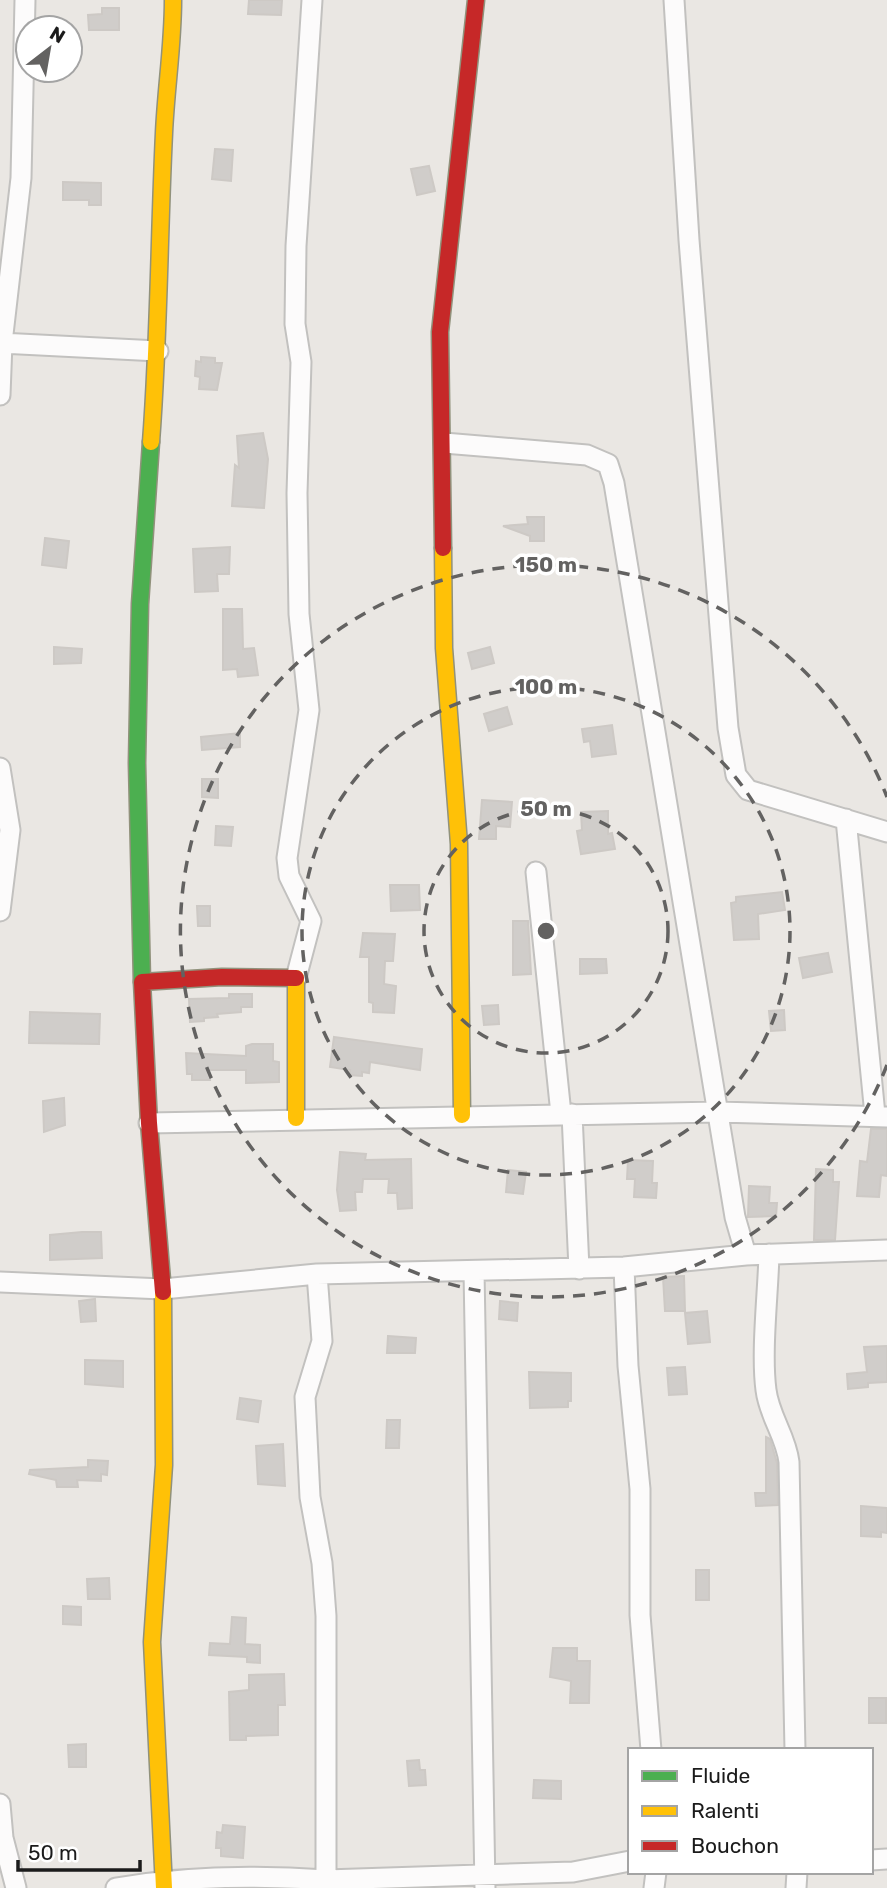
<svg xmlns="http://www.w3.org/2000/svg" width="887" height="1888" viewBox="0 0 887 1888" font-family="Rubik,sans-serif">
	<style>
		.building { fill: #d0cdca; stroke: #cdc9c5; stroke-width: 2 }
		.lines { fill: none; stroke-linecap: round; stroke-linejoin: round }
		.street-casing { stroke: #c2c1bf; stroke-width: 23 }
		.fast-casing { stroke: #91927c; stroke-width: 19 }
		.slow-casing { stroke: #91927c; stroke-width: 19 }
		.jam-casing { stroke: #91927c; stroke-width: 19 }
		.street { stroke: #fcfbfb; stroke-width: 19 }
		.fast { stroke: #4caf50; stroke-width: 16 }
		.slow { stroke: #ffc107; stroke-width: 16 }
		.jam { stroke: #c62828; stroke-width: 16 }
		.ring { fill: none; stroke: #636261; stroke-width: 3.5; stroke-dasharray: 12 9 }
		.centre { fill: #636261; stroke: #fff; stroke-width: 3.5 }
		.ring-label { font-size: 21px; text-anchor: middle; font-weight: bold; fill: #636261; stroke: #fff; stroke-width: 7; stroke-linejoin: round; paint-order: stroke }
	</style>
	<rect width="100%" height="100%" fill="#eae7e3"/>
	<path class="building" d="M249 0H282L281 15 248 14Z
		M102 8H119V30H89L88 15 102 14Z
		M215 149 233 150 231 181 212 179Z
		M429 166 435 191 417 195 411 169Z
		M63 182 101 183V205H89V200H63Z
		M201 357 215 358V363H222L217 390 199 389 200 377 195 376 196 361 201 362Z
		M263 433 268 459 264 508 232 506 235 465 239 468 237 436Z
		M527 517H544V541H530V536L503 526 528 524Z
		M45 538 69 541 66 568 42 565Z
		M230 547 229 574H217L218 591 195 592 193 549Z
		M223 609H242L243 649 254 648 258 675 238 677 237 669 223 670Z
		M54 647 82 649 81 663 54 664Z
		M490 647 494 663 472 669 468 653Z
		M507 707 512 724 489 731 484 714Z
		M612 725 616 754 592 757 590 741 584 742 582 729Z
		M240 733V747L202 750 201 737Z
		M202 779H218V798L202 797Z
		M482 800 512 802 510 827 496 826V839H479Z
		M608 811V834L612 833 615 849 581 854 577 831 582 830 581 812Z
		M216 826 233 827 231 846 215 845Z
		M390 885H419L420 910 391 911Z
		M782 892 785 910 758 914 759 939 734 940 731 903 736 902V897Z
		M197 906H210V926H198Z
		M513 921H528L531 974 513 975Z
		M363 933 395 934 393 961H385L384 984 396 986 394 1013 373 1012V1003L369 1002V957H360Z
		M828 953 832 972 803 978 799 958Z
		M580 959H606L607 973 580 974Z
		M229 994H252V1007H241V1012L217 1014 218 1017 204 1018V1021L190 1022 189 999 229 998Z
		M498 1005 499 1024 484 1025 482 1006Z
		M784 1010 785 1030 771 1031 769 1011Z
		M30 1012 100 1014 99 1044 29 1043Z
		M334 1037 422 1049 420 1070 370 1062 369 1073 362 1072V1076L349 1075 350 1070 330 1067Z
		M252 1044H273V1061L279 1062V1082L246 1083V1070H209L210 1080H192V1074H187L186 1053 246 1056V1046Z
		M64 1098 65 1125 44 1132 43 1101Z
		M871 1129H887V1176L881 1175 879 1197 857 1196 860 1161 867 1162Z
		M340 1152 366 1154 365 1160 411 1159 412 1208 398 1209 397 1193H388L389 1179H363L362 1192H355L356 1210 340 1211 337 1190Z
		M628 1160 653 1161 652 1183H657L656 1198 634 1197 635 1179H627Z
		M816 1169 833 1170V1182H839L835 1240H814Z
		M508 1170 526 1172 523 1194 506 1192Z
		M749 1186 770 1187 769 1203H777L776 1216 748 1217Z
		M82 1232H101L102 1258 50 1260V1235Z
		M684 1276 685 1311H665L663 1277Z
		M95 1299 96 1321 81 1322 79 1301Z
		M500 1301 518 1303 517 1321 499 1319Z
		M707 1311 710 1342 688 1344 685 1313Z
		M388 1336 416 1338 415 1353H387Z
		M887 1346V1382L868 1383V1387L848 1389 847 1374 867 1372 864 1347Z
		M85 1360 123 1361V1387L85 1384Z
		M685 1367 687 1394 669 1395 667 1368Z
		M529 1372 571 1373V1401H568V1407L530 1408Z
		M240 1398 261 1401 258 1422 237 1419Z
		M387 1420H400L399 1448H386Z
		M766 1437 770 1439 777 1463 778 1505 756 1506 755 1493H766Z
		M283 1444 285 1486 258 1484 256 1446Z
		M88 1460 108 1461 107 1475 101 1474V1481L77 1480 78 1487H57L56 1480 29 1474 30 1470 88 1467Z
		M861 1506 887 1508V1533L881 1532V1537L861 1536Z
		M696 1570H709V1600H696Z
		M109 1578 110 1599H88L87 1579Z
		M63 1606 81 1607V1625L63 1624Z
		M232 1617 246 1618 245 1644 260 1645V1663L247 1662V1657L209 1655 210 1643 230 1644Z
		M553 1648H577V1661H590L589 1703H570L571 1681 550 1677Z
		M284 1674 285 1705H278V1735L246 1736V1740H230L229 1692 249 1690V1675Z
		M869 1698H886V1723H869Z
		M86 1744V1767H69L68 1745Z
		M419 1760 420 1770H425L426 1785 409 1786 407 1761Z
		M534 1780 561 1781V1799L533 1798Z
		M223 1825 245 1827 243 1858 221 1856V1848H216L217 1832 222 1833Z"/>
	<g class="lines">
		<defs>
			<path id="street" d="M674 0 689 240 728 728 736 775 748 790 887 832
				M0 343 158 351
				M0 395 2 343 21 178 25 0
				M444 443 587 455 608 464 614 483 735 1217 746 1255
				M0 768 10 830 0 911
				M846 819 875 1115
				M536 872 561 1114
				M296 978 311 921 289 876 287 858 309 710 299 614 297 493 301 362 295 324 296 246 312 0
				M572 1114 579 1269
				M149 1123 718 1112 887 1117
				M769 1254C768 1294 761 1352 766 1390 769 1416 786 1436 789 1462L795 1750
				M624 1267 628 1366 640 1489V1615L651 1750
				M474 1271 485 1888
				M317 1274 322 1341 305 1397 310 1497 322 1563 326 1616V1888
				M0 1282 163 1289 317 1274 624 1267 746 1255 887 1250
				M0 1804 3 1838 16 1888
				M871 1860 887 1859
				M116 1888C185 1876 257 1875 326 1880L573 1872 630 1861
				M654 1888 656 1872
				M796 1888 797 1872"/>
			<path id="fast" d="M142 982 137 763 140 604 151 442"/>
			<path id="slow" d="M151 442C159 339 159 236 164 133 166 88 173 45 173 0
				M443 548 444 648 459 844 462 1115
				M296 978V1118
				M163 1292 164 1465 152 1642 164 1888"/>
			<path id="jam" d="M443 548 440 332 476 0
				M163 1292 149 1123 142 982 222 977 296 978"/>
		</defs>
		<use href="#street" class="street-casing"/>
		<use href="#fast" class="fast-casing"/>
		<use href="#slow" class="slow-casing"/>
		<use href="#jam" class="jam-casing"/>
		<use href="#street" class="street"/>
		<use href="#fast" class="fast"/>
		<use href="#slow" class="slow"/>
		<use href="#jam" class="jam"/>
	</g>
	<g class="ring">
		<circle cx="546" cy="931" r="122"/>
		<circle cx="546" cy="931" r="244"/>
		<path d="M887 1065A366 366 0 1 1 887 797"/>
	</g>
	<circle cx="546" cy="931" r="10" class="centre"/>
	<g class="ring-label">
		<text x="546" y="572">150 m</text>
		<text x="546" y="694">100 m</text>
		<text x="546" y="816">50 m</text>
	</g>
	<rect x="628" y="1748" width="245" height="126" fill="#ffffff" stroke="#a4a4a4" stroke-width="2"/>
	<rect x="642" y="1771" width="35" height="10" fill="#4caf50" stroke="#a4a4a4" stroke-width="2"/>
	<text x="691" y="1783" font-size="21" fill="#1b1b1b">Fluide</text>
	<rect x="642" y="1806" width="35" height="10" fill="#ffc107" stroke="#a4a4a4" stroke-width="2"/>
	<text x="691" y="1818" font-size="21" fill="#1b1b1b">Ralenti</text>
	<rect x="642" y="1841" width="35" height="10" fill="#c62828" stroke="#a4a4a4" stroke-width="2"/>
	<text x="691" y="1853" font-size="21" fill="#1b1b1b">Bouchon</text>
	<g transform="translate(49 49) rotate(31)"><circle r="33" fill="#ffffff" stroke="#a4a4a4" stroke-width="2"/>
	<path d="M0-5L12 26L0 18L-12 26Z" fill="#636261"/>
	<text y="-10" font-size="19" font-weight="bold" text-anchor="middle" fill="#1b1b1b">N</text>
	</g>
	<path d="M18 1860v10h122v-10" fill="none" stroke="#1b1b1b" stroke-width="3.5"/>
	<text x="28" y="1860" font-size="21" fill="#1b1b1b" stroke="#ffffff" stroke-width="5" paint-order="stroke">50 m</text>
</svg>
